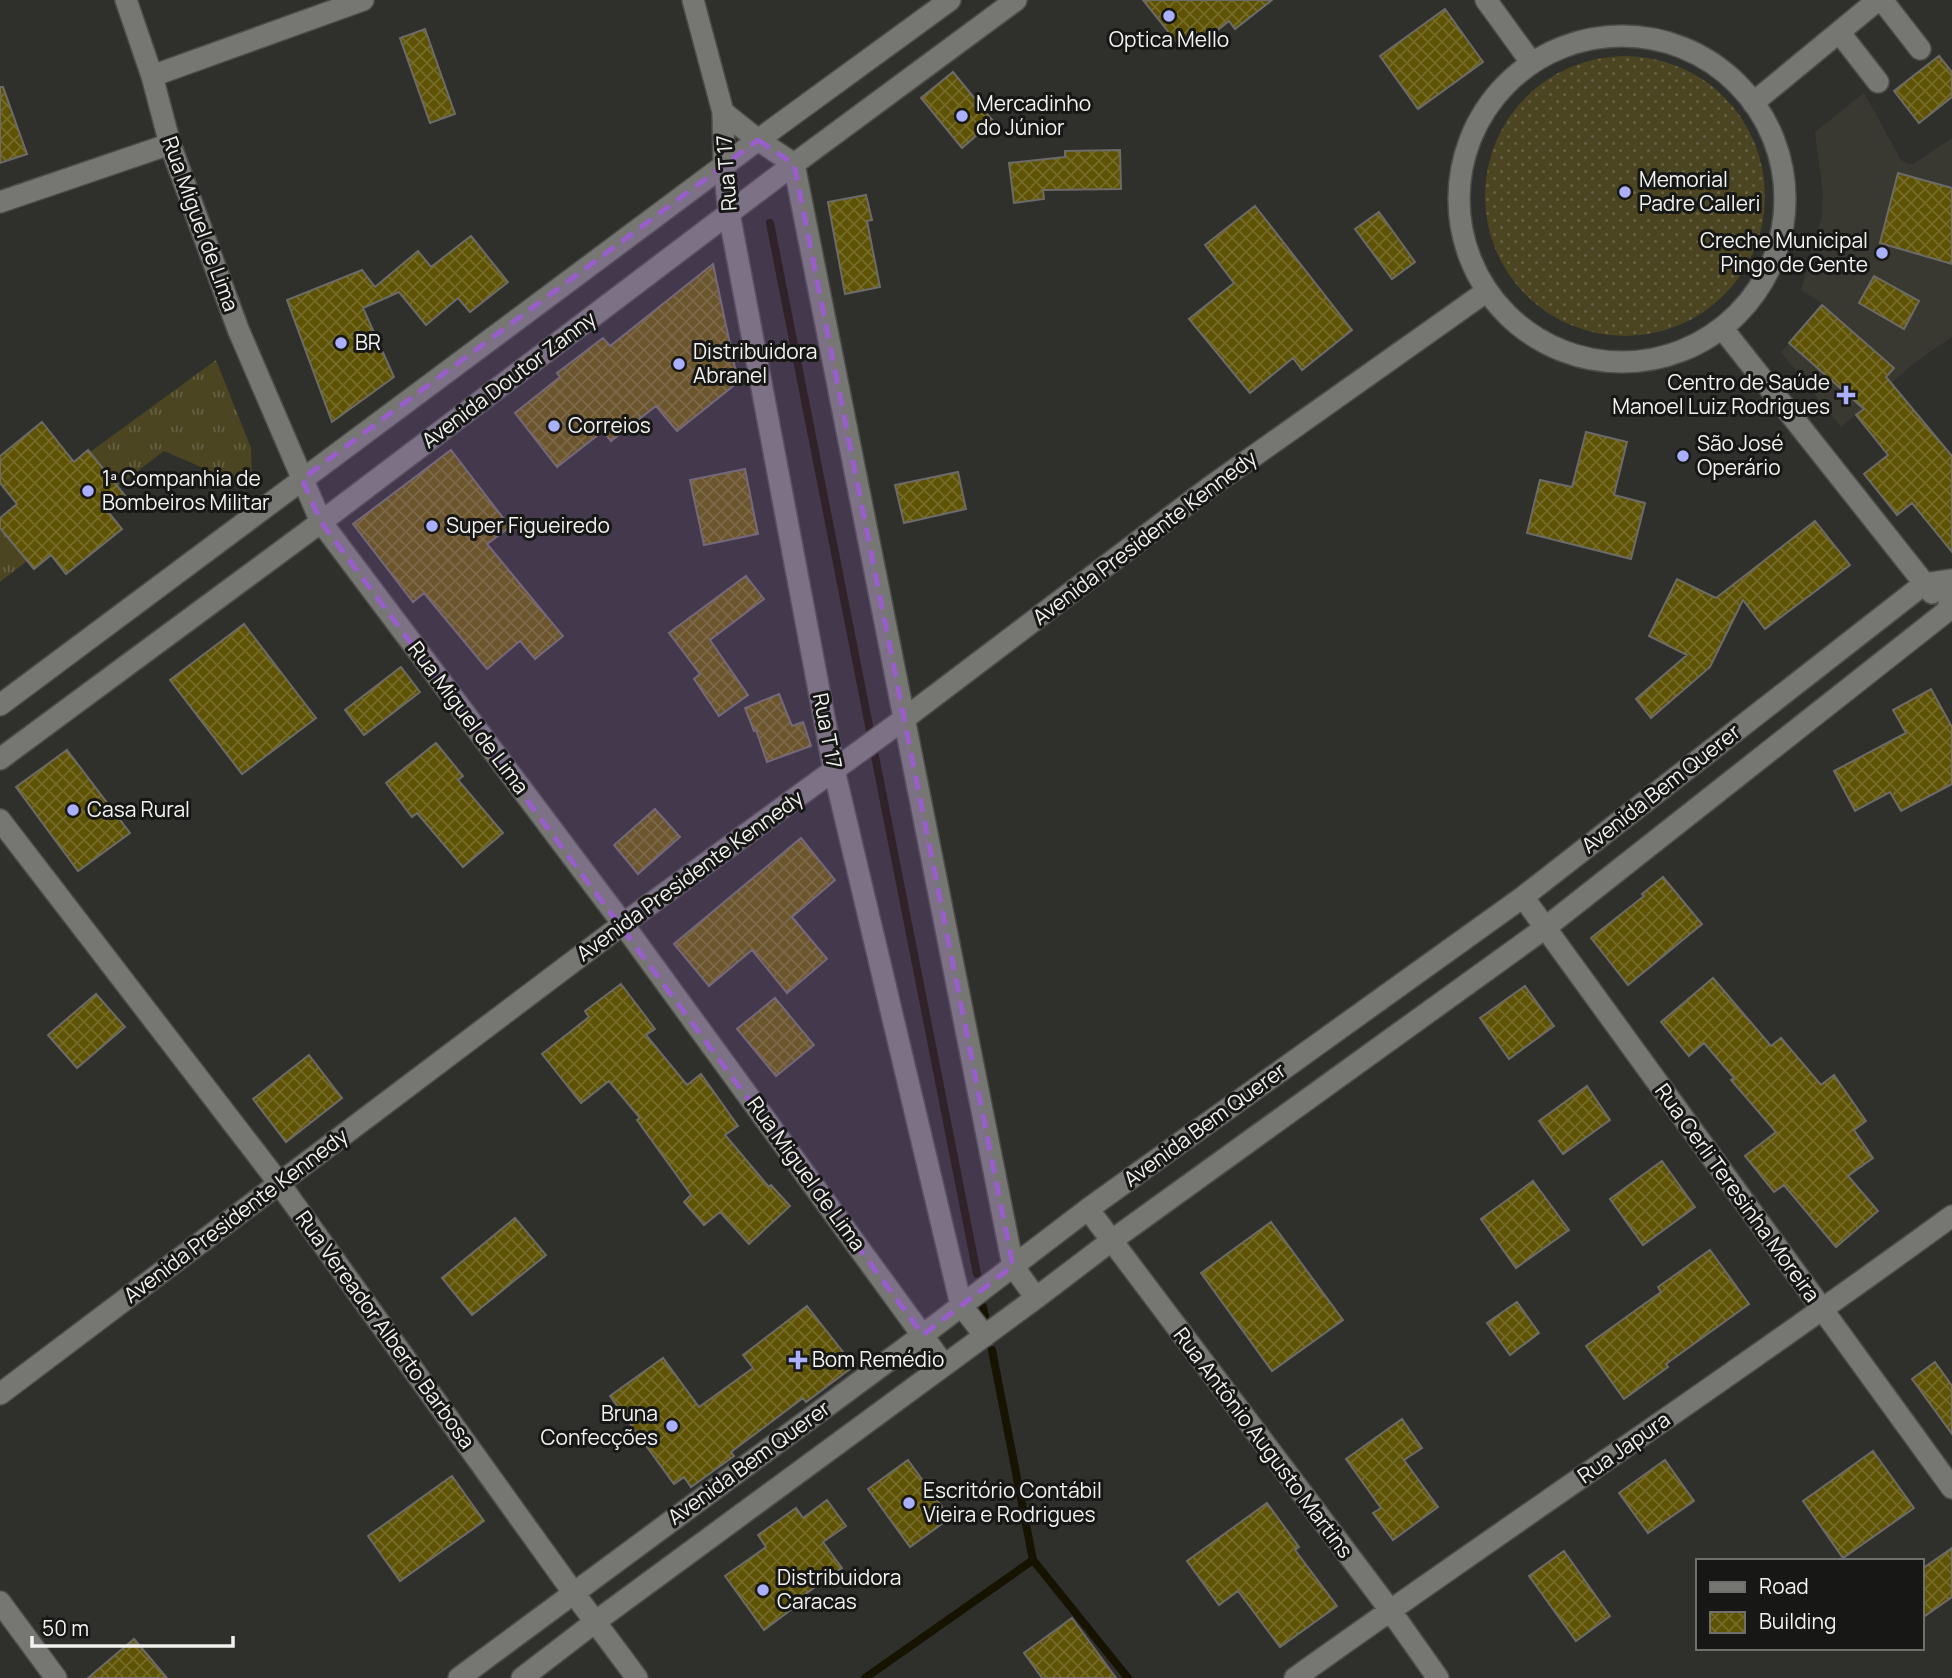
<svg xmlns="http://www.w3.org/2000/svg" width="1952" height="1678" viewBox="0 0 1952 1678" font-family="Manrope,sans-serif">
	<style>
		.built { fill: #3a3931 }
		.grass { fill: url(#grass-tufts) }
		.park { fill: url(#park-dots) }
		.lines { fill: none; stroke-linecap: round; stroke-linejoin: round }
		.stream { stroke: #171301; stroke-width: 8 }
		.building { fill: url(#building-cross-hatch); stroke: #6c6b69; stroke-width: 2 }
		.minor-casing { stroke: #4c4c4a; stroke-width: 24 }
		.minor { stroke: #767673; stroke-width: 21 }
		.marked { fill: #995ecc; fill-opacity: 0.2; stroke: #995ecc; stroke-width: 5; stroke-dasharray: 14 9; stroke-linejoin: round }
		.poi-dot { fill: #aab0fb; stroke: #171716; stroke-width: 2.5 }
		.labels { text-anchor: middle; stroke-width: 6; stroke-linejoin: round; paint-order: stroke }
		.poi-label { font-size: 21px; fill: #f2f2f1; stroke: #171716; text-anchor: start }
		.street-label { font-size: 21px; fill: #f2f2f1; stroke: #171716 }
	</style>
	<defs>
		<pattern id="grass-tufts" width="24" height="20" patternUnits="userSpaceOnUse" patternTransform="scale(1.75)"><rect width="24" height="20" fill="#4b4522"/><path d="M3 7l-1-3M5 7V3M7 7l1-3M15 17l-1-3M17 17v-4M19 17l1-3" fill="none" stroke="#656043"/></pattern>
		<pattern id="park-dots" width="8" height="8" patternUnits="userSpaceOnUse" patternTransform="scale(1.75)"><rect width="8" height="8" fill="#4b4522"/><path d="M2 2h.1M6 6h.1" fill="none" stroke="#656043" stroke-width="1.8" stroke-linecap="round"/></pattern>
		<pattern id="building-cross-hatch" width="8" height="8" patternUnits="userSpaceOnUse" patternTransform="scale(1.75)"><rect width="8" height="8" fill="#5e5305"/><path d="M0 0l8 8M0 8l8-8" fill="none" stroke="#766c2a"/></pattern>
	</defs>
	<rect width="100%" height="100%" fill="#2f2f2c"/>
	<path class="built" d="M1864 93 1901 160 1908 164H1913L1952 138V337L1914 363 1841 427 1781 352 1823 304 1801 290 1822 216 1823 194 1815 132Z"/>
	<path class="grass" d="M216 360 251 448 252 489 164 451 118 486 90 452Z
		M0 528 27 561 0 582Z"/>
	<path class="park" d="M1485 196a140 140 0 1 1 280 0a140 140 0 1 1-280 0Z"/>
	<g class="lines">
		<path class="stream" d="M770 223 977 1274
			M983 1307 985 1316
			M992 1350 1033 1560 1128 1678
			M865 1678 1033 1560"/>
	</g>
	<path class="building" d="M1143 0H1272L1235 29 1229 21 1203 42 1196 32 1179 45Z
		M1445 9 1483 62 1418 109 1380 56Z
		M425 29 455 114 430 123 400 38Z
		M1939 56 1952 72V97L1919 123 1894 91Z
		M953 72 993 121 962 148 921 98Z
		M0 87H3L27 154 0 163Z
		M1120 150 1121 189 1043 190 1044 199 1014 203 1009 163 1065 157V151Z
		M1898 173 1952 188V264L1880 243Z
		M866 195 872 220 867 221 880 287 845 294 828 202Z
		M1255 206 1352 330 1302 370 1293 358 1250 393 1189 319 1234 283 1205 245Z
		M1379 212 1415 262 1392 279 1355 229Z
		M471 236 508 282 470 312 458 298 426 325 399 292 363 308 394 377 332 422 287 300 362 270 375 287 418 251 431 267Z
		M713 264 738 382 677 431 656 406 611 441 603 431 557 467 515 413 560 377 557 373 603 338 610 346Z
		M1874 276 1919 301 1904 329 1859 303Z
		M1822 305 1894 368 1886 377 1952 456V552L1912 503 1897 515 1864 474 1888 455 1856 415 1864 409 1789 343Z
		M42 422 74 462 88 450 127 498 109 513 122 529 66 574 51 555 34 569 0 528V518L17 504 0 483V456Z
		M1586 432 1627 442 1614 495 1645 503 1631 559 1527 533 1540 480 1572 487Z
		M451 450 510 527 487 544 563 636 535 659 520 641 487 669 424 593 413 602 353 524Z
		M745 469 758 534 704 545 690 480Z
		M958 472 966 509 904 523 895 485Z
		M1815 521 1850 565 1765 629 1743 600 1710 667 1651 718 1636 699 1687 655 1649 636 1677 579 1716 598Z
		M746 576 764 599 710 640 748 695 719 716 694 679 700 674 669 633Z
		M244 624 316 718 242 774 170 680Z
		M401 667 420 692 364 735 345 710Z
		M1931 689 1952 727V784L1901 811 1890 792 1855 811 1834 771 1906 733 1893 710Z
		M779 694 792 726 803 722 811 746 767 762 756 730 754 731 745 708Z
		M436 743 463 776 458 780 503 833 463 867 417 813 412 817 386 783Z
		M67 750 130 833 78 871 16 787Z
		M655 809 680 837 638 874 614 845Z
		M801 838 835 880 792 917 827 959 787 993 752 950 709 986 674 944Z
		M1663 877 1702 924 1628 985 1591 938 1644 896 1642 894Z
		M1713 978 1771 1046 1781 1038 1821 1085 1834 1075 1866 1121 1854 1130 1873 1158 1848 1176 1878 1211 1836 1247 1784 1185 1774 1192 1745 1156 1776 1132 1731 1080 1734 1078 1704 1043 1689 1056 1661 1022Z
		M621 984 655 1029 646 1035 687 1085 701 1074 738 1126 725 1135 769 1187 771 1185 790 1206 749 1244 720 1212 704 1225 684 1202 691 1195 637 1120 640 1118 609 1081 581 1103 542 1054 589 1017 585 1011Z
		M1525 986 1554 1026 1509 1059 1480 1018Z
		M96 994 125 1027 77 1068 48 1035Z
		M775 998 814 1045 776 1076 737 1029Z
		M309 1055 342 1098 286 1142 253 1099Z
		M1587 1086 1610 1120 1563 1154 1539 1121Z
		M1662 1161 1695 1207 1643 1245 1610 1199Z
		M1533 1181 1569 1230 1516 1268 1481 1219Z
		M515 1218 546 1255 472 1315 442 1278Z
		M1271 1222 1343 1320 1272 1371 1201 1273Z
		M1710 1250 1749 1304 1666 1364 1668 1367 1624 1399 1586 1346 1661 1292 1658 1287Z
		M1517 1302 1539 1333 1510 1355 1487 1323Z
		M807 1306 854 1366 806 1402 803 1398 731 1452 734 1456 691 1487 684 1477 674 1484 610 1396 663 1358 699 1407 753 1368 743 1355Z
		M1935 1362 1952 1386V1434L1912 1379Z
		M1402 1419 1422 1448 1404 1460 1438 1507 1393 1540 1373 1513 1381 1508 1346 1459Z
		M1873 1451 1914 1508 1843 1558 1803 1501Z
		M908 1460 950 1518 910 1547 868 1489Z
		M1665 1460 1694 1501 1648 1533 1619 1493Z
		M452 1476 484 1521 400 1581 368 1536Z
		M827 1500 846 1526 823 1542 842 1568 797 1600 800 1603 764 1630 725 1576 766 1547 758 1535 796 1508 803 1518Z
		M1267 1503 1299 1547 1295 1550 1337 1606 1280 1647 1238 1591 1219 1605 1187 1561Z
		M1952 1548V1597L1922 1618V1569Z
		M1564 1551 1610 1616 1576 1641 1529 1576Z
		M1072 1618 1116 1678H1042L1024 1653Z
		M134 1639 167 1678H88Z"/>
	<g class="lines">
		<defs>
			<path id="minor" d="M126 0 152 76 170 144 238 329 321 522 623 924 944 1365
				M693 0 723 112 724 165 729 213 834 770 961 1305 985 1336
				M1486 0 1531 62
				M1882 0 1920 49
				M1839 32 1878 82
				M1459 199a163 163 0 1 1 326 0a163 163 0 1 1-326 0Z
				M152 76 363 0
				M1753 103 1878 0
				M723 112 758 140 794 164 1013 1266 1036 1298
				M0 202 170 144
				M1722 328 1932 593
				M0 705 758 140 950 0
				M0 759 321 522 794 164 1016 0
				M0 820 279 1183 573 1592 637 1678
				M1523 897 1952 1488
				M1088 1209 1390 1610 1438 1678
				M0 1394 623 924 904 719 1210 487 1487 291
				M0 1602 56 1678
				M459 1678 923 1335 1088 1209 1523 897 1924 584 1952 580
				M522 1678 595 1622 1036 1298 1111 1241 1545 928 1947 611 1952 594
				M1295 1678C1513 1522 1736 1374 1952 1216"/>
		</defs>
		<use href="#minor" class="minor-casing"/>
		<use href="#minor" class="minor"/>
	</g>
	<path class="marked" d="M758 140 794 164 1013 1266 923 1335 321 522 302 479Z"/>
	<g class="poi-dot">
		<circle cx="1169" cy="16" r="7"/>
		<circle cx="962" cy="116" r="7"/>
		<circle cx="1625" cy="192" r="7"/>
		<circle cx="1882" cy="253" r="7"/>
		<circle cx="341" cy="343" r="7"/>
		<circle cx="679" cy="364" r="7"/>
		<path d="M1842.5 384.5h7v7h7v7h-7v7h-7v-7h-7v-7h7z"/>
		<circle cx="554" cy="426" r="7"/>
		<circle cx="1683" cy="456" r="7"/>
		<circle cx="88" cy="491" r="7"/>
		<circle cx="432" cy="526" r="7"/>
		<circle cx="73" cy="810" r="7"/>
		<path d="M794.5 1349.5h7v7h7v7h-7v7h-7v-7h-7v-7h7z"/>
		<circle cx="672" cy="1426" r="7"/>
		<circle cx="909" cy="1503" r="7"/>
		<circle cx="763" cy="1590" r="7"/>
	</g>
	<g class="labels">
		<g class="poi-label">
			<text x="1169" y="47" text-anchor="middle">Optica Mello</text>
			<text x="976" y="111">Mercadinho<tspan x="976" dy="24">do Júnior</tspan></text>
			<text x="1639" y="187">Memorial<tspan x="1639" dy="24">Padre Calleri</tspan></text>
			<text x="1868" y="248" text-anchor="end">Creche Municipal<tspan x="1868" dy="24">Pingo de Gente</tspan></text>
			<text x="355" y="350">BR</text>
			<text x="693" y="359">Distribuidora<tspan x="693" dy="24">Abranel</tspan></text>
			<text x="1830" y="390" text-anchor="end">Centro de Saúde<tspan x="1830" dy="24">Manoel Luiz Rodrigues</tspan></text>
			<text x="568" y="433">Correios</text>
			<text x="1697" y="451">São José<tspan x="1697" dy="24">Operário</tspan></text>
			<text x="102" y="486">1ª Companhia de<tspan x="102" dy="24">Bombeiros Militar</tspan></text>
			<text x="446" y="533">Super Figueiredo</text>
			<text x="87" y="817">Casa Rural</text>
			<text x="812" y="1367">Bom Remédio</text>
			<text x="658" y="1421" text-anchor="end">Bruna<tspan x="658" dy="24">Confecções</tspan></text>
			<text x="923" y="1498">Escritório Contábil<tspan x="923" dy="24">Vieira e Rodrigues</tspan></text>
			<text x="777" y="1585">Distribuidora<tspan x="777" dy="24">Caracas</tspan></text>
		</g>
		<g class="street-label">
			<text transform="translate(727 173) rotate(-94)" y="7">Rua T 17</text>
			<text transform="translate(200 224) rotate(70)" y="7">Rua Miguel de Lima</text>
			<text transform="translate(509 380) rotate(-37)" y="7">Avenida Doutor Zanny</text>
			<text transform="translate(1145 538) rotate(-37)" y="7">Avenida Presidente Kennedy</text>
			<text transform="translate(468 718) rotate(53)" y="7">Rua Miguel de Lima</text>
			<text transform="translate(827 731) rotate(79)" y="7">Rua T 17</text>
			<text transform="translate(1661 789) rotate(-38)" y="7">Avenida Bem Querer</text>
			<text transform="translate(690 876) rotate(-36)" y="7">Avenida Presidente Kennedy</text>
			<text transform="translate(1205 1125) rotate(-36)" y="7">Avenida Bem Querer</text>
			<text transform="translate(806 1174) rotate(54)" y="7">Rua Miguel de Lima</text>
			<text transform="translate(1737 1193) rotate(54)" y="7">Rua Cerli Teresinha Moreira</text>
			<text transform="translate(236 1216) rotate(-37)" y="7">Avenida Presidente Kennedy</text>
			<text transform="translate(385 1330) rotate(54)" y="7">Rua Vereador Alberto Barbosa</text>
			<text transform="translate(1263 1443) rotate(53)" y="7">Rua Antônio Augusto Martins</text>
			<text transform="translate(1624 1448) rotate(-35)" y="7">Rua Japura</text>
			<text transform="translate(749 1463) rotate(-36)" y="7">Avenida Bem Querer</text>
		</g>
	</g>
	<rect x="1696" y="1559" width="228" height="91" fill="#171716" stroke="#6f6f6e" stroke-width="2"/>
	<rect x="1710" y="1582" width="35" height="10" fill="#767673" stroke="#6f6f6e" stroke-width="2"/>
	<text x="1759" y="1594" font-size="21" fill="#f2f2f1">Road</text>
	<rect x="1710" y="1612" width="35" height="21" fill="url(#building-cross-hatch)" stroke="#6f6f6e" stroke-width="2"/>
	<text x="1759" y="1629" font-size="21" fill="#f2f2f1">Building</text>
	<path d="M32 1636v10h201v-10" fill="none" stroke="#f2f2f1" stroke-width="3.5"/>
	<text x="42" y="1636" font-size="21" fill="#f2f2f1" stroke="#171716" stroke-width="5" paint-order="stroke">50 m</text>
</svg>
